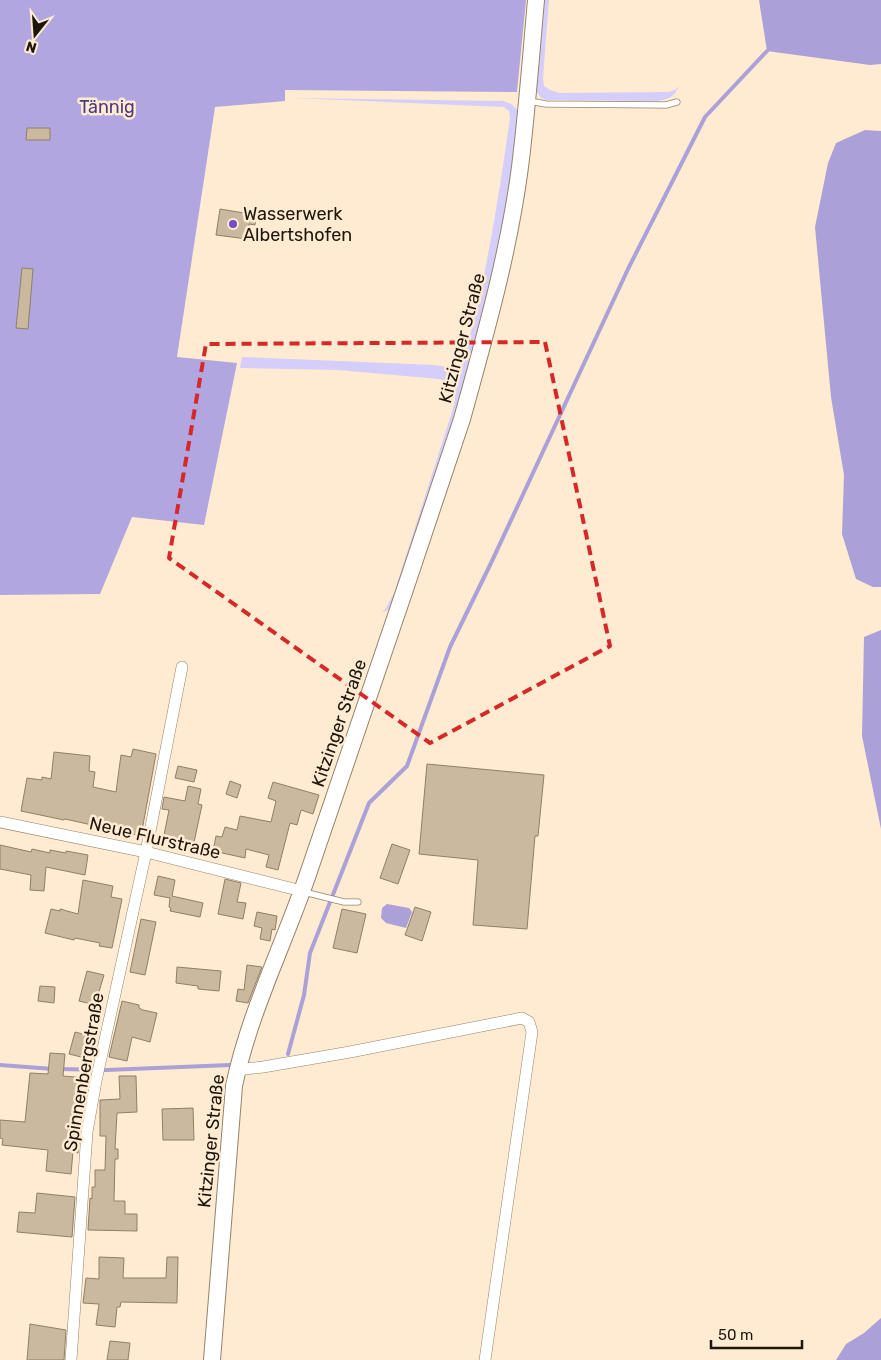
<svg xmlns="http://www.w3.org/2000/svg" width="881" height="1360" viewBox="0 0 881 1360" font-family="Rubik,sans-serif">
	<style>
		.green { fill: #d5cdfa }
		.forest { fill: #b1a6df }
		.water { fill: #aba0d8 }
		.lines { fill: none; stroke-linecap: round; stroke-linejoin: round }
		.stream { stroke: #aba0d8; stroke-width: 4 }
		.building { fill: #cab89f; stroke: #907f68 }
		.lane-casing { stroke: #94826b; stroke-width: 7 }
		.street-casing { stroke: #94826b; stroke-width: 12 }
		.secondary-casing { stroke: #94826b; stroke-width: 18 }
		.lane { stroke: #fff; stroke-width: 5.5 }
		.street { stroke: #fff; stroke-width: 11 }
		.secondary { stroke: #fff; stroke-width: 16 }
		.marked { fill: none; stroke: #d62828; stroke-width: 4; stroke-dasharray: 10 6; stroke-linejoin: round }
		.poi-dot { fill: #724dc6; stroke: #feebd1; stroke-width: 2 }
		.labels { text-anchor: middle; stroke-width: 5; stroke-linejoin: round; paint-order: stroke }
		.park-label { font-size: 18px; fill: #4d3a7e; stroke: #feebd1 }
		.poi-label { font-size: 18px; fill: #1d160d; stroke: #feebd1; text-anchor: start }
		.street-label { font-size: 18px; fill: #1d160d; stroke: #feebd1 }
	</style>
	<rect width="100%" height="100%" fill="#feebd1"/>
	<path class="green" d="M541 0H549L543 78 544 86 550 90 560 93 669 92 675 90 679 86C674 97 669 99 658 101L547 100 541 98 533 86Z
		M293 98 503 101C511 103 515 106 519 113L514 164 497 256 459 410 395 602 389 609 381 613 386 608 394 593 452 412 455 400V390L451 383 439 379 338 370 240 368 242 357 434 365 461 369C485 287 498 202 510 118L509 111 504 107Z"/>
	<path class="forest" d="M0 0H526L517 92 285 90V101L215 107 177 357 237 363 204 525 132 517 100 594 0 595Z"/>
	<path class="water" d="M759 0H881V64L870 65 767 51Z
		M865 130 881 131V587H873L856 579 842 534 844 475 831 397 815 227 828 163 836 143Z
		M881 630V829L862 736 864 637Z
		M387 904 409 908 412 912 406 928 386 923 381 918 382 908Z
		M881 1318V1360H836L846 1344 864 1333Z"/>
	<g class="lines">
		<path class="stream" d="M288 1054 304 995 310 953 369 803 407 766 450 647 492 561 628 269 705 117 767 51
			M0 1065 53 1069
			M60 1069 107 1070 230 1065"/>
	</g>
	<path class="building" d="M27 128H50V140H26Z
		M220 209 256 215 255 225 249 224 247 239 216 235Z
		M22 268 33 269 28 329 16 328Z
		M133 749 156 754 141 836 65 819 64 820 21 811 27 778 42 780V777L51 779 54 752 90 756 89 771 95 772 93 787 116 792 121 755 131 757Z
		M427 764 544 775 538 836H535L527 929 473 925 478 860 419 854Z
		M178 766 197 770 194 782 175 778Z
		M230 781 241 785 237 798 226 794Z
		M273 782 319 795 313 814 301 810 297 825 290 823 278 870 266 867 269 855 246 849 245 858 213 851 216 836 222 837 225 827 237 830 240 816 271 822 276 801 268 798Z
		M188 786 201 789 198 804 202 805 193 847 163 840 169 810 162 809 164 797 185 801Z
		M392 844 410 850 398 884 380 878Z
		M0 845 31 852 32 849 50 853V850L66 853V851L88 855 85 875 46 867 44 891 30 890 31 875 0 869Z
		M158 876 175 880 172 896 203 903 200 917 170 911 171 908 169 907 170 898 154 895Z
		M225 879 241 883 237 902 246 903 243 919 218 914Z
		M83 880 113 886 111 897 122 899 112 948 99 946 100 943 75 938 74 940 45 933 51 909 60 911V909L78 914Z
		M415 907 431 912 422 941 405 935Z
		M342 909 366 914 357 953 333 948Z
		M257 912 277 916 275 930 272 929 270 941 260 939 262 928 254 926Z
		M141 919 156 922 145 975 130 972Z
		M247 965 262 967 248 1003 236 1001 238 989 244 990Z
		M177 967 221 971 219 991 198 989V986L176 983Z
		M87 971 104 975 95 1005 79 1001Z
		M40 986 55 987 54 1003 38 1001Z
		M122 1001 139 1005V1008L143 1010 157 1013 150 1042 132 1037 127 1061 109 1057Z
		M75 1032 90 1036 85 1058 69 1054Z
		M50 1053 65 1054 63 1076 86 1078 78 1153 73 1152 71 1174 46 1171 48 1150 2 1145 3 1139 0 1138V1120L25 1122 30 1073 48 1074Z
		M119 1076H136L137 1112 117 1113 115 1149H118V1159H115L114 1201H125V1214H137V1231L88 1230 90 1198 92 1199V1187H95V1170H105L106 1136H100V1100L120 1099Z
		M193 1108 194 1140H163L162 1109Z
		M37 1193 75 1197 72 1237 17 1232 19 1212 35 1213Z
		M99 1257 124 1258 123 1278H166L167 1257H178L177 1303 121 1302 120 1307H117L115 1327 96 1325 99 1304 83 1303 86 1278 99 1279Z
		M30 1324 66 1330 64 1360H27Z
		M110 1341 130 1343 128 1360H107Z"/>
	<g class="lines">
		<defs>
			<path id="lane" d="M529 101 546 104 666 105 677 102
				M304 892 344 902H358"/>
			<path id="street" d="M0 822 146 852 302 891
				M237 1070 263 1067 350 1052 522 1018 529 1022 532 1032 485 1360
				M71 1360 87 1132 96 1081 146 852 182 667"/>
			<path id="secondary" d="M212 1360 234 1086C249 1014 283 946 307 877 360 724 411 572 462 419 485 336 509 252 520 167 527 111 531 56 536 0"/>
		</defs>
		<use href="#lane" class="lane-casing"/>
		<use href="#street" class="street-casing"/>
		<use href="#secondary" class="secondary-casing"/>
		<use href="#lane" class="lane"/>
		<use href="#street" class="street"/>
		<use href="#secondary" class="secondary"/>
	</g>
	<path class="marked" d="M545 342 610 646 430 743 169 558 206 344Z"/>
	<circle class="poi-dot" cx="233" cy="224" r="5"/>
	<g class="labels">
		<g class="park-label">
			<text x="107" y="113">Tännig</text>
		</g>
		<g class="poi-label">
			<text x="243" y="220">Wasserwerk<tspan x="243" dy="21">Albertshofen</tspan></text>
		</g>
		<g class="street-label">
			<text transform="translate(462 338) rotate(-75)" y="6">Kitzinger Straße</text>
			<text transform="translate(339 723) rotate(-71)" y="6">Kitzinger Straße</text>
			<text transform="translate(155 838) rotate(13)" y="6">Neue Flurstraße</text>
			<text transform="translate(84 1072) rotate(-80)" y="6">Spinnenbergstraße</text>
			<text transform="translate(211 1141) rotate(-84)" y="6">Kitzinger Straße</text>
		</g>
	</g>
	<g transform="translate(35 35) rotate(197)" stroke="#feebd1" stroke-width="4" paint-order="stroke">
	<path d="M0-4L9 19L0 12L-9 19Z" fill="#1d160d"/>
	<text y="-8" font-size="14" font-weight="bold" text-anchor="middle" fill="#1d160d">N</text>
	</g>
	<path d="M711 1340v8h91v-8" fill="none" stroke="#1d160d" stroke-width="2.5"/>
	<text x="718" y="1340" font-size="15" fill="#1d160d" stroke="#feebd1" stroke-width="4" paint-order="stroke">50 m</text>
</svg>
